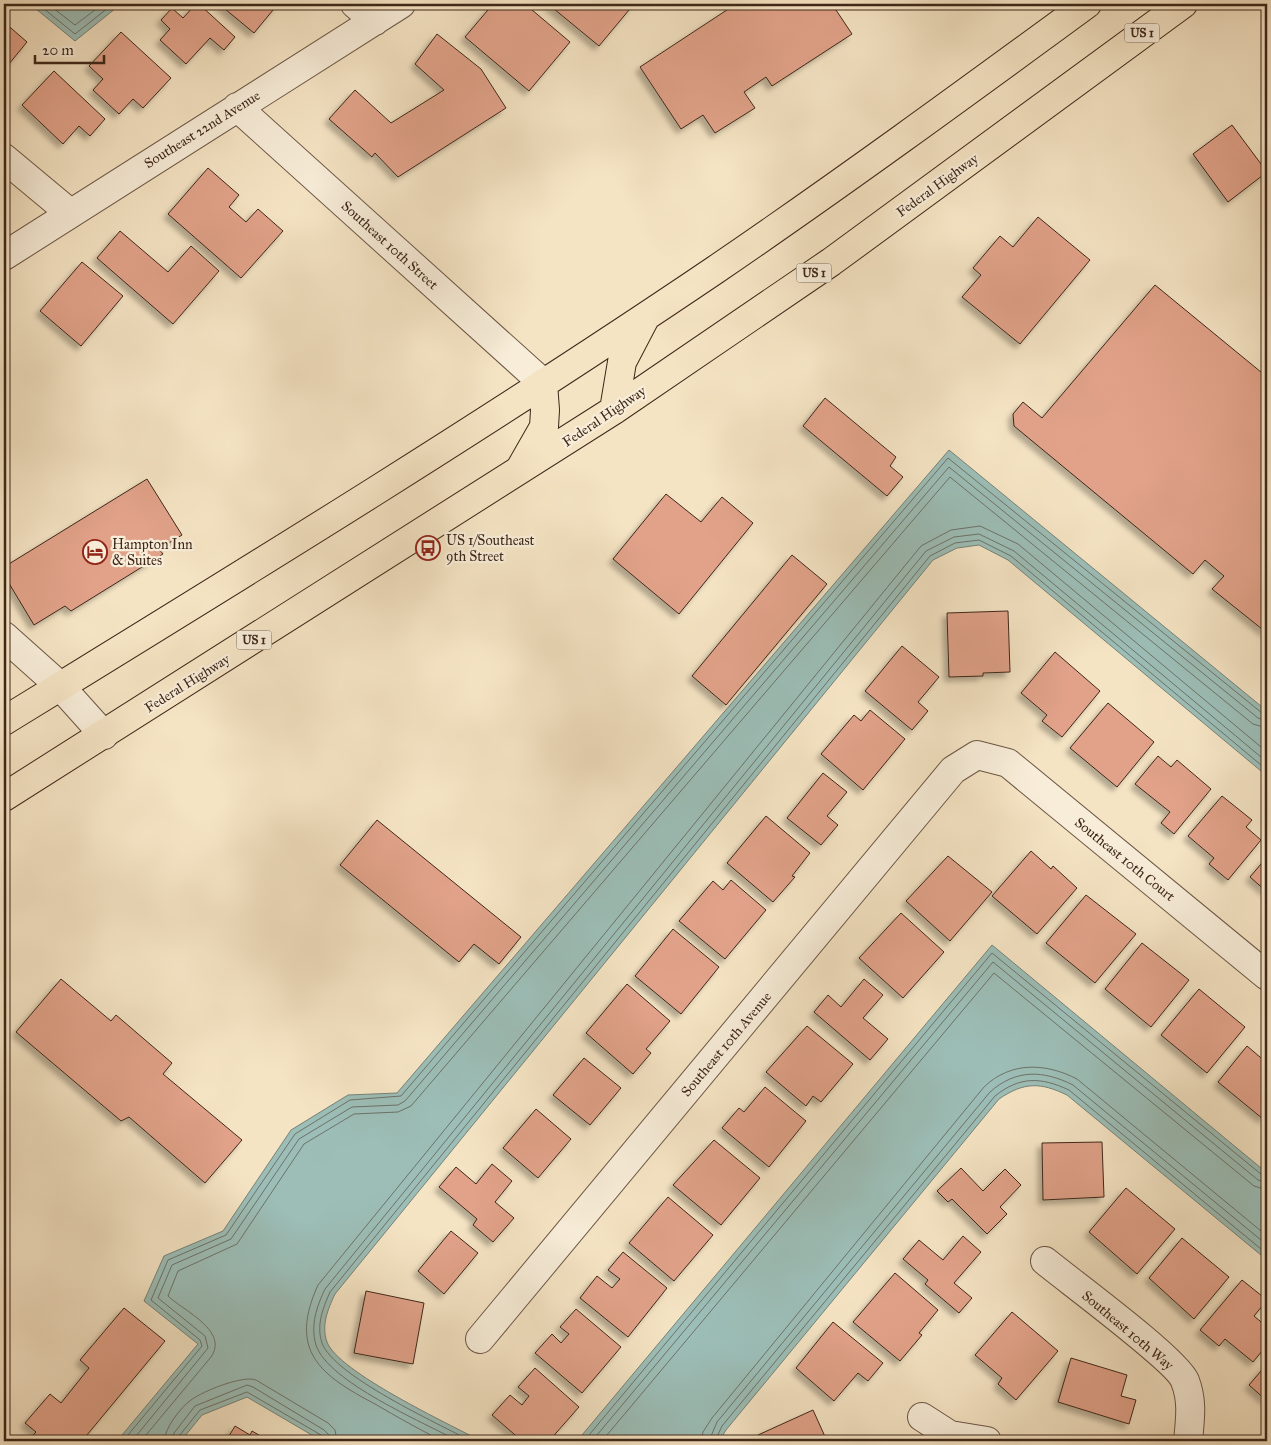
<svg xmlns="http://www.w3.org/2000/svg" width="1271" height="1445" viewBox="0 0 1271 1445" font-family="'IM FELL Great Primer',serif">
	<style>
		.water { fill: #9cbeb7; stroke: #768278 }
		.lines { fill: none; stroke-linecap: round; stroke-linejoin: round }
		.shore { stroke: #6d7268; stroke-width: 1 }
		.building { fill: #e1a289; stroke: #3e2719; filter: url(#shadow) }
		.minor-casing { stroke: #6c5644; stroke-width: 30 }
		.major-casing { stroke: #3e2719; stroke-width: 30 }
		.minor { stroke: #f8edd9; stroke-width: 28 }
		.major { stroke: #f5e4c4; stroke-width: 28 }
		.labels { text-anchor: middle; stroke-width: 4.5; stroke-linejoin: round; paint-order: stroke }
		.shield { fill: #f8edd9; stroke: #766253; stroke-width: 1 }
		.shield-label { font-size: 12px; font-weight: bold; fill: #3e2719 }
		.street-label { font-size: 14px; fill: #3e2719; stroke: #f8edd9 }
		.poi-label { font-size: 14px; fill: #3e2719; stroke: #f8edd9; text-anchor: start }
	</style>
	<defs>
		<filter id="shadow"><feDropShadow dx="-4.5" dy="4.5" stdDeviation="2.5" flood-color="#0004"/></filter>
	</defs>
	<rect width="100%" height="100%" fill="#f5e4c4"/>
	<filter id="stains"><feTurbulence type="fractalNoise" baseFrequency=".004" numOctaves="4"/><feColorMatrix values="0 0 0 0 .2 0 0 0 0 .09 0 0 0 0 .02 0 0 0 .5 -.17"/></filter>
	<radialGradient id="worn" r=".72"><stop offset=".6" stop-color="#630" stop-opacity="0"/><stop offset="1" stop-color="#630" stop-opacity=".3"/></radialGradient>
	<path class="water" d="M30 4H121L75 41Z
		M949 450 1267 711V776L1008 560 979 545 957 548 933 560 335 1294C328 1309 321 1325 327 1342 338 1372 449 1424 481 1441H322L247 1397 202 1415 181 1441H117L198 1344 144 1301 164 1256 223 1231 291 1130 348 1095 397 1093Z
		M992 945 1267 1173V1260L1067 1095C1040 1082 1024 1082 999 1099L726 1430 719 1441H577Z"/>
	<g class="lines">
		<path class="shore" d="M38 4 75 34 113 4
			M48 4 75 25 103 4
			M123 1441 202 1346 200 1340 151 1300 168 1260 226 1235 295 1134 350 1100 401 1096 948 458 1262 713 1267 714
			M132 1441 208 1348 205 1336 158 1298 172 1265 231 1239 299 1139 352 1107 398 1105 405 1101 949 467 1258 718 1267 721
			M141 1441 211 1357C229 1331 184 1311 168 1296L178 1271 237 1244 304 1144 354 1114 398 1112 411 1106 950 477 1253 724 1267 728
			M164 1441C165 1428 180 1408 191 1400 203 1391 243 1375 256 1380L328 1423 335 1430 337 1441
			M172 1441 174 1433 195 1406 247 1385 253 1387 324 1430 329 1435 330 1441
			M178 1441 179 1436 200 1410 247 1392 321 1435 324 1441
			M442 1441C419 1429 397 1417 375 1404 320 1375 288 1351 318 1285L921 546 951 530 980 526 1018 544 1267 752
			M458 1441C423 1422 328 1382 316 1345 310 1325 317 1306 325 1289L926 551 954 537 979 534 1014 551 1267 762
			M471 1441C437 1423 334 1376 322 1343 316 1325 323 1308 330 1292L930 556 955 543 979 540 1011 556 1267 770
			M584 1441 992 953 1262 1175 1267 1176
			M592 1441 993 962 1258 1180 1267 1183
			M602 1441 994 973 1254 1186 1267 1190
			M701 1441 703 1432 712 1418 984 1087C1011 1061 1046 1063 1077 1079L1267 1236
			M709 1441 717 1422 990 1092C1016 1069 1043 1070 1073 1085L1267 1245
			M715 1441 722 1426 995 1096C1020 1076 1041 1077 1069 1090L1267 1254"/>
	</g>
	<path class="building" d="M196 4H199L235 37 224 50 210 38 186 64 160 40 170 29 161 20 172 8 183 18Z
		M219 4H278L254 33Z
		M493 4H525L570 42 529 91 465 37Z
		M548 4H634L599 46Z
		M736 4H832L852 34 772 86 766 77 744 92 755 108 715 133 703 115 681 129 640 67Z
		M4 22 27 42 4 70Z
		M121 32 171 78 143 108 133 99 119 114 93 90 103 79 89 66Z
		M437 34 481 69 506 108 398 177 375 153 372 157 329 119 355 90 391 123 444 90 415 64Z
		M54 71 105 119 90 136 79 126 63 144 22 105Z
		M1232 125 1267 172 1228 202 1193 154Z
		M208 168 239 195 229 207 246 222 258 209 283 231 241 278 168 214Z
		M1038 217 1090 260 1020 344 962 297 981 275 973 268 1000 236 1013 247Z
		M120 231 168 272 191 246 219 271 173 324 97 258Z
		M82 262 123 296 81 346 40 311Z
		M1155 285 1267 377V633L1212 589 1224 576 1205 560 1193 574 1014 426 1013 414 1023 402 1042 418Z
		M825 398 896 457 890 466 903 477 887 496 803 426Z
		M147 479 182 535 159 549 163 554 71 611 65 606 34 625 4 575V567Z
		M666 494 701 522 722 497 753 523 679 614 613 559Z
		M792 555 827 584 726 705 692 676Z
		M1008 611 1010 672 983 673V676L949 677 947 613Z
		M902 646 939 677 918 702 928 711 912 730 865 691Z
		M1055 652 1100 691 1062 737 1042 721 1047 715 1021 693Z
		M1108 703 1154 742 1117 787 1070 748Z
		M870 710 905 739 863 790 821 754 854 715 861 721Z
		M1158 756 1171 767 1177 760 1211 789 1174 834 1161 823 1170 812 1135 784Z
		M823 773 847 792 827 816 838 825 821 845 787 818Z
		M1222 796 1252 820 1246 827 1261 840 1228 880 1209 864 1214 858 1188 836Z
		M766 816 810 853 792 876 795 877 773 902 727 863Z
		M377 820 521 937 499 964 474 944 459 962 340 865Z
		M1031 851 1051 869 1053 866 1077 888 1037 934 992 896Z
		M948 856 992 892 950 941 906 901Z
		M1267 857V892L1250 877Z
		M731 880 766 910 725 959 679 921 713 881 723 890Z
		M1086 895 1136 934 1095 983 1046 943Z
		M901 913 944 952 903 998 859 958Z
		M673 929 719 967 681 1014 635 976Z
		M1142 943 1189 980 1151 1027 1105 989Z
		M61 979 111 1021 116 1015 172 1063 163 1074 242 1140 205 1183 129 1117 121 1121 16 1032Z
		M864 979 883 995 863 1018 888 1039 870 1060 814 1012 828 995 841 1007Z
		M627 984 670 1021 646 1049 651 1053 633 1074 586 1033Z
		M1199 989 1245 1027 1207 1073 1161 1035Z
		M807 1026 853 1064 821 1102 813 1096 806 1106 766 1072Z
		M1247 1046 1267 1063V1115L1263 1119 1218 1082Z
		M584 1058 621 1088 590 1125 553 1095Z
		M765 1087 806 1121 769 1167 722 1128 739 1108 744 1112Z
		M536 1109 571 1139 538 1178 503 1148Z
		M714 1140 760 1178 721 1225 673 1185Z
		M1102 1142 1104 1197 1043 1200 1042 1143Z
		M492 1164 512 1181 495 1202 514 1218 493 1242 473 1225 477 1219 439 1187 456 1167 476 1184Z
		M961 1168 983 1191 1005 1169 1021 1185 1000 1207 1007 1214 987 1234 952 1199 948 1202 937 1191Z
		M1126 1188 1175 1229 1137 1274 1089 1232Z
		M668 1197 713 1235 674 1281 629 1243Z
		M451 1231 478 1253 444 1294 418 1271Z
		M963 1236 981 1252 954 1283 972 1298 959 1313 925 1284 928 1280 903 1259 919 1240 943 1260Z
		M1182 1238 1229 1277 1194 1319 1149 1278Z
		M623 1252 667 1288 628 1337 580 1298 597 1276 612 1288 620 1279 608 1270Z
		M895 1273 938 1310 919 1333 922 1335 900 1361 853 1322Z
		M1242 1280 1267 1300 1254 1316 1267 1327V1345L1253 1362 1225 1339 1219 1346 1200 1330Z
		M366 1291 424 1303 413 1364 354 1353Z
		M124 1308 165 1341 82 1441H28L36 1432 25 1423 50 1394 61 1403 89 1368 80 1360Z
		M576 1309 621 1347 582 1393 535 1353 552 1334 561 1343 569 1334 560 1327Z
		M1012 1312 1058 1351 1016 1400 998 1384 1002 1378 975 1355Z
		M833 1322 883 1363 868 1381 858 1373 834 1401 796 1368Z
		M1071 1358 1127 1375 1121 1396 1136 1400 1129 1424 1058 1402Z
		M1267 1364V1401L1249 1385Z
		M535 1368 579 1407 549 1441H522L492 1415 510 1395 522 1405 529 1396 518 1387Z
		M813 1410 827 1441H761L758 1435Z
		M235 1426 250 1435 252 1431 269 1441H226Z"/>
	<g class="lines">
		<defs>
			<path id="minor" d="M355 4 375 21
				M237 107 543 383
				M4 158 70 213
				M4 256 401 4
				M4 636 60 686 104 735
				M1045 1261C1068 1280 1178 1361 1185 1381 1193 1401 1190 1420 1188 1441
				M480 1339 953 770 977 755 1008 763 1267 976
				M922 1417 950 1435 987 1441"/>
			<path id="major" d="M614 410 622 362 645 318
				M520 469 544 427 545 410 543 383
				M4 721C243 574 483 427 715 270 841 184 964 94 1087 4
				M4 797 614 410 831 262 1183 4"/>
		</defs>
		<use href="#minor" class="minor-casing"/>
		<use href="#major" class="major-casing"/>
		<use href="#minor" class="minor"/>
		<use href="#major" class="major"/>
	</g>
	<defs>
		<symbol id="bus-ring" viewBox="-11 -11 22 22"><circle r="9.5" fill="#f8edd9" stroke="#8f2418" stroke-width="1.5"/><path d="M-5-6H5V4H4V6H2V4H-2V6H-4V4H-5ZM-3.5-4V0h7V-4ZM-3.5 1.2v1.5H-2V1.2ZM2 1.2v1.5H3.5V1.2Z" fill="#8f2418"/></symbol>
		<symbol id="hotel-ring" viewBox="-11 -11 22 22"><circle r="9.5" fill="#f8edd9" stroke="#8f2418" stroke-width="1.5"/><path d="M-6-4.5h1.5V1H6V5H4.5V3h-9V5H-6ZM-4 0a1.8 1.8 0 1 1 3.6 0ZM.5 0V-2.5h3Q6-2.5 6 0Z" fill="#8f2418"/></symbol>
	</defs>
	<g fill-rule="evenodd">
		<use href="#bus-ring" x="414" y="534" width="28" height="28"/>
		<use href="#hotel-ring" x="81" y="538" width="28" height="28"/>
	</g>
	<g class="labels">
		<g class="shield">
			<rect x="1124.5" y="23.5" width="35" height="19" rx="4"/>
			<rect x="796.5" y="263.5" width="35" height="19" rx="4"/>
			<rect x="236.5" y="630.5" width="35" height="19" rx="4"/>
		</g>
		<g class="shield-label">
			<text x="1142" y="37">US 1</text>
			<text x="814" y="277">US 1</text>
			<text x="254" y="644">US 1</text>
		</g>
		<g class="street-label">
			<text transform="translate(202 129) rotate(-32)" y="5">Southeast 22nd Avenue</text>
			<text transform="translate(937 185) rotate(-36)" y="5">Federal Highway</text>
			<text transform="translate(390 245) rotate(42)" y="5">Southeast 10th Street</text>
			<text transform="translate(604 416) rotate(-34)" y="5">Federal Highway</text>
			<text transform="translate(187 683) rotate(-32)" y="5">Federal Highway</text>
			<text transform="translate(1125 859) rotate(39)" y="5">Southeast 10th Court</text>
			<text transform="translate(726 1044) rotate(-50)" y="5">Southeast 10th Avenue</text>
			<text transform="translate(1128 1330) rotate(40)" y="5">Southeast 10th Way</text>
		</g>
		<g class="poi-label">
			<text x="446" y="545">US 1/Southeast<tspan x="446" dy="16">9th Street</tspan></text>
			<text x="112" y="549">Hampton Inn<tspan x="112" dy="16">&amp; Suites</tspan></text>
		</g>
	</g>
	<rect width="1271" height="1445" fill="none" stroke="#f5e4c4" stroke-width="20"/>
	<rect x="5" y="5" width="1261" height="1435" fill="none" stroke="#3e2719" stroke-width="2.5"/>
	<rect x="10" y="10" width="1251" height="1425" fill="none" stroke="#3e2719"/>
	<path d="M35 55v8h69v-8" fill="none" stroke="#3e2719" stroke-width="2.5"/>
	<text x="42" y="55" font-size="15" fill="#3e2719" stroke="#f8edd9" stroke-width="4" paint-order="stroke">20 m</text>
	<rect width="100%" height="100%" filter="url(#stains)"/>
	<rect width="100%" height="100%" fill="url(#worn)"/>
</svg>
